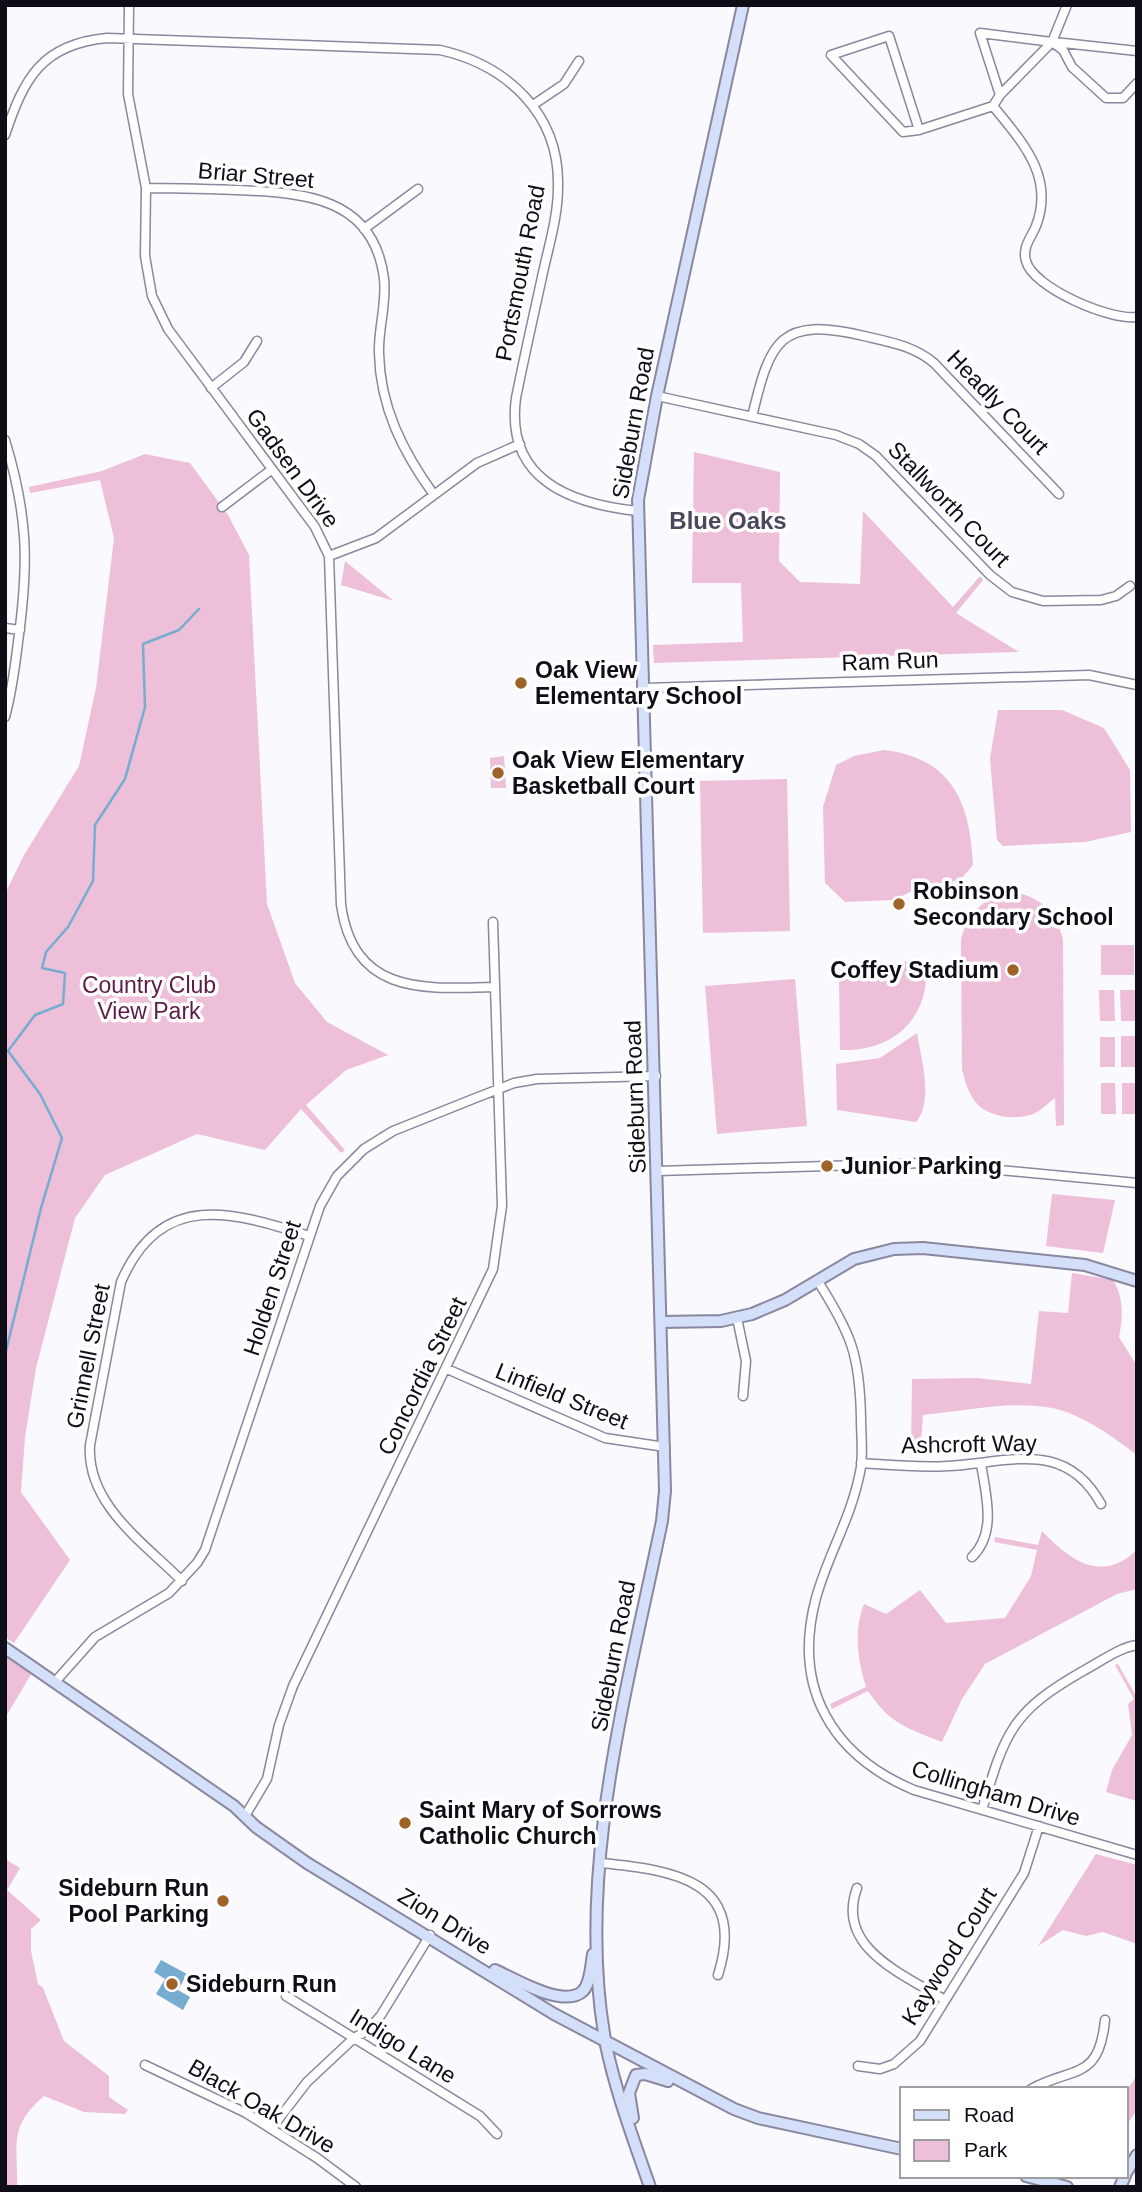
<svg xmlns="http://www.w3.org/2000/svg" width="1142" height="2192" viewBox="0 0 1142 2192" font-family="Helvetica,sans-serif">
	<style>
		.green { fill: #edbfd9 }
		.water { fill: #77acd1 }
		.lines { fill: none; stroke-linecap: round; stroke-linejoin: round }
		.stream { stroke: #77acd1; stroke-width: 2.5 }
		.street-casing { stroke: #8a879e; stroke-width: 11 }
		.secondary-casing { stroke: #8a879e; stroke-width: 14 }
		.street { stroke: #fff; stroke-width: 8 }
		.secondary { stroke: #d4dff9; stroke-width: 10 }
		.poi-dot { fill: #9f6227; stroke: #fff; stroke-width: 2.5 }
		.labels { text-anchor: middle; stroke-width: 7; stroke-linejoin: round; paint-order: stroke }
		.street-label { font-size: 23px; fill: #0f0e16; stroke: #fff }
		.poi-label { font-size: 23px; font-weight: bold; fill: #0f0e16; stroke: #fff; text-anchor: start }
		.park-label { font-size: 23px; fill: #5c1c47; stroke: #fff }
		.neighbourhood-label { font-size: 24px; font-weight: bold; fill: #4b485d; stroke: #fff }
	</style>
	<rect width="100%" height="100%" fill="#faf9fe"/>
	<path class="green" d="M694 452 780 472 779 561 800 582 860 584 863 511 953 607 980 576 983 580 956 613 1019 652 654 663 653 645 743 642 741 583H692Z
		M145 454 190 463 228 515 249 555 267 904 295 983 327 1022 388 1055 346 1070 306 1105 345 1150 341 1153 301 1109 265 1150 197 1134 105 1175 75 1218 36 1368 25 1437 21 1492 70 1560 14 1643 5 1637V894L24 855 79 766 96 688 114 538 100 480 30 493 29 487 102 471Z
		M345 561 390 598 394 601 341 585Z
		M998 710H1062L1104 728 1130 770 1131 832 1085 842 1003 846 997 840 990 759Z
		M884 750C952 758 970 802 973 865L960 880 916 889 894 900 845 902 825 883 823 807 836 765 854 756Z
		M504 756 506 788H491L490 758Z
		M787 779 790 931 703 933 700 781Z
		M1012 891C1041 898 1055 910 1063 939L1064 1125 1056 1126 1055 1098C1049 1102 1044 1108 1037 1112 1022 1121 991 1118 978 1105 969 1095 965 1082 962 1069L961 940C968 911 983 899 1012 891Z
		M1101 945H1134V975H1101Z
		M926 961C931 1017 895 1052 840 1050L839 972 847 964Z
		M795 979 807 1126 717 1134 705 986Z
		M1099 990H1114L1115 1021H1100Z
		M1120 990H1135L1136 1021H1121Z
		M917 1033C921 1059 934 1100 916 1122L837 1110 836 1064 880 1058Z
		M1121 1036H1136V1067H1121Z
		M1100 1037H1115V1067H1100Z
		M1101 1083H1115L1116 1114H1101Z
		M1122 1083H1136L1137 1114H1122Z
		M1052 1194 1115 1200 1103 1253 1046 1246Z
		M1072 1273 1113 1280C1124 1298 1123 1317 1119 1337L1137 1366V1455C1113 1437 1082 1414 1052 1408 1011 1400 964 1411 923 1415L920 1455H911L912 1379 977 1378 1031 1384 1039 1311 1068 1313Z
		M1042 1531C1070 1560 1101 1584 1137 1550V1589L1117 1594 985 1664 962 1699 942 1742C907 1728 890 1724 868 1691L832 1709 830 1704 866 1687C858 1660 853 1631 864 1604L886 1614 920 1590 946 1623 1005 1618 1031 1576 1037 1550 994 1542 995 1537 1038 1545Z
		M5 1654 33 1671 5 1718Z
		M1118 1664 1137 1698V1801L1106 1792 1112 1770 1132 1735 1128 1704 1134 1699 1115 1665Z
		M1096 1854 1137 1865V1944L1103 1932 1086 1936 1063 1930 1038 1946Z
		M5 1859 20 1868 7 1890 41 1920 31 1929V1951L38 1984 43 1988 64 2041 109 2076V2097L128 2110 125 2114 84 2112 44 2096C8 2127 18 2144 17 2187H5Z
		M1137 2075V2110L1126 2126V2092Z"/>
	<path class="water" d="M161 1960 187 1974 178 1990 190 1997 183 2010 156 1994 165 1979 154 1972Z"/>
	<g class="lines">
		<path class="stream" d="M5 1355 41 1208 62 1138 40 1094 8 1051 35 1015 63 1004 65 973 42 968 46 952 68 927 93 881 95 825 125 779 145 707 143 644 179 630 199 609"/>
		<defs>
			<path id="street" d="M129 5 128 94 146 188 145 256 152 296 168 329 315 527 329 556 341 905C354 995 423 989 495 987
				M889 36 919 130 903 132 831 55Z
				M1052 42 1063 50 1072 67 1106 98H1123L1137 83
				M1054 42 1137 51
				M1000 95 1052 42
				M533 105 564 84 579 61
				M993 106C1022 142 1055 176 1036 226 1031 238 1022 247 1026 261 1033 288 1111 321 1137 317
				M919 130 993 106 1000 95 980 33 1052 42 1067 5
				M5 135C24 78 42 44 107 38L440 50C507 65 560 114 558 187 558 218 548 248 542 277 533 318 524 358 516 398 505 480 571 504 638 511
				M146 188C177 188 207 189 237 190 303 193 374 196 384 279 387 303 378 329 379 353 380 407 403 452 434 495
				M364 229 418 189
				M211 388 244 362 257 341
				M657 396 836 435 859 444 876 456 990 575 1012 592 1043 601 1101 600 1116 596 1130 586
				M752 417C770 340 780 316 864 336 890 342 914 346 934 363L1059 494
				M5 440C28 516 29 563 18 642 15 667 12 692 5 717
				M222 507 271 470
				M329 556 376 538 477 463 520 444
				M5 628 20 630
				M644 688 1089 675 1137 685
				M658 1171 925 1163 1137 1183
				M817 1280C851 1333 860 1355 861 1419 861 1434 863 1451 861 1467 852 1518 829 1551 816 1598 792 1687 831 1755 914 1790L1137 1855
				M737 1318 746 1361 743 1396
				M447 1369 605 1438 665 1447
				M861 1463C890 1465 919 1468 948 1466 1008 1463 1065 1438 1101 1504
				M972 1557C997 1533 986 1495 981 1464
				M182 1581C144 1543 86 1504 90 1445L121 1282C161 1189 233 1212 309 1236
				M55 1682 95 1637 169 1593 197 1563 205 1550 320 1206 337 1176 364 1149 393 1131 473 1099 514 1083 537 1079 656 1076
				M982 1810C1005 1733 1011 1712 1083 1671 1100 1662 1118 1648 1137 1645
				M245 1816 267 1779 279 1725 293 1686 493 1269 502 1206 493 922
				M601 1863C673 1870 748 1880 718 1975
				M857 1888C835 1948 903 1974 945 2000
				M286 1996 480 2116 497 2134
				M145 2065 246 2113 317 2158 356 2187
				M858 2066 880 2069 894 2064 920 2041 1024 1873 1039 1826
				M1031 2089C1074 2066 1099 2081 1105 2020
				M271 2129 307 2082 354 2038 368 2030 381 2015 430 1935"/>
			<path id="secondary" d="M662 1322 721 1321 752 1314 785 1300 854 1259 894 1249 923 1248 1085 1265 1137 1281
				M5 1648 234 1806 256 1827 307 1863 554 2014 734 2109 758 2118 902 2149
				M495 1970C515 1979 564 2009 583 1991 591 1982 591 1965 593 1954
				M633 2118 629 2093 636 2075 645 2074 668 2081
				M1126 2173 1137 2155
				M1026 2176 1067 2187
				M650 2187C634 2141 616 2093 606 2045 574 1875 628 1687 662 1521L665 1491 638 500 657 396 743 5
				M1120 2187 1125 2176"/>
		</defs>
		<use href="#street" class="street-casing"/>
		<use href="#secondary" class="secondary-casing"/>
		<use href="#street" class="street"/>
		<use href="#secondary" class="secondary"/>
	</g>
	<g class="poi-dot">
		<circle cx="521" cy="683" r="7"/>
		<circle cx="498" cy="773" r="7"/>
		<circle cx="899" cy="904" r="7"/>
		<circle cx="1013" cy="970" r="7"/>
		<circle cx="827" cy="1166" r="7"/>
		<circle cx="405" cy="1823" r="7"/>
		<circle cx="223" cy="1901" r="7"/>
		<circle cx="172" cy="1984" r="7"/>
	</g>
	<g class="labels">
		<g class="street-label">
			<text transform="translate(256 175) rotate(5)" y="8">Briar Street</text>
			<text transform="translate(520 273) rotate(-79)" y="8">Portsmouth Road</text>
			<text transform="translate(998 402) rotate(46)" y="8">Headly Court</text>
			<text transform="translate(633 423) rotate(-80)" y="8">Sideburn Road</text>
			<text transform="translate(293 468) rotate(54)" y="8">Gadsen Drive</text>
			<text transform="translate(949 504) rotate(46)" y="8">Stallworth Court</text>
			<text transform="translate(890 661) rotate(-2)" y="8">Ram Run</text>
			<text transform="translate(635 1097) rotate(-92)" y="8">Sideburn Road</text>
			<text transform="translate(272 1288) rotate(-72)" y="8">Holden Street</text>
			<text transform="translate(88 1356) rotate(-79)" y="8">Grinnell Street</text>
			<text transform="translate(422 1376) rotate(-64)" y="8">Concordia Street</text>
			<text transform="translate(562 1396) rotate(22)" y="8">Linfield Street</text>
			<text transform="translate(969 1444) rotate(-1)" y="8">Ashcroft Way</text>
			<text transform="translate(613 1656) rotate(-79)" y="8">Sideburn Road</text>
			<text transform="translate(996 1793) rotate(17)" y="8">Collingham Drive</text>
			<text transform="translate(445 1921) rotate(32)" y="8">Zion Drive</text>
			<text transform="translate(949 1956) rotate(-58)" y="8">Kaywood Court</text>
			<text transform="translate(403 2046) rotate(32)" y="8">Indigo Lane</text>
			<text transform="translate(262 2106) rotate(30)" y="8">Black Oak Drive</text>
		</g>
		<g class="poi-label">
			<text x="535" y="678">Oak View<tspan x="535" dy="26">Elementary School</tspan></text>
			<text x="512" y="768">Oak View Elementary<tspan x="512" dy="26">Basketball Court</tspan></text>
			<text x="913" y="899">Robinson<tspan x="913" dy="26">Secondary School</tspan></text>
			<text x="999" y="978" text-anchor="end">Coffey Stadium</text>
			<text x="841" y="1174">Junior Parking</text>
			<text x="419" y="1818">Saint Mary of Sorrows<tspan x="419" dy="26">Catholic Church</tspan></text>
			<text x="209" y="1896" text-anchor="end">Sideburn Run<tspan x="209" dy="26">Pool Parking</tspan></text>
			<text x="186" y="1992">Sideburn Run</text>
		</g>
		<g class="park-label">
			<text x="149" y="993">Country Club<tspan x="149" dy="26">View Park</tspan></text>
		</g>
		<g class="neighbourhood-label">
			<text x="728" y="529">Blue Oaks</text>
		</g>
	</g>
	<rect width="1142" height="2192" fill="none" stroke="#0f0e16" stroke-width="14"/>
	<rect x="900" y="2087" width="228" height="91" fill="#ffffff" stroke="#9f9fa2" stroke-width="2"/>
	<rect x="914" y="2110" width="35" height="10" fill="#d4dff9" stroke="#9f9fa2" stroke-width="2"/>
	<text x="964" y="2122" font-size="21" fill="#0f0e16">Road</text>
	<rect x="914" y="2140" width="35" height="21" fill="#edbfd9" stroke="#9f9fa2" stroke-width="2"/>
	<text x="964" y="2157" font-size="21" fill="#0f0e16">Park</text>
</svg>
